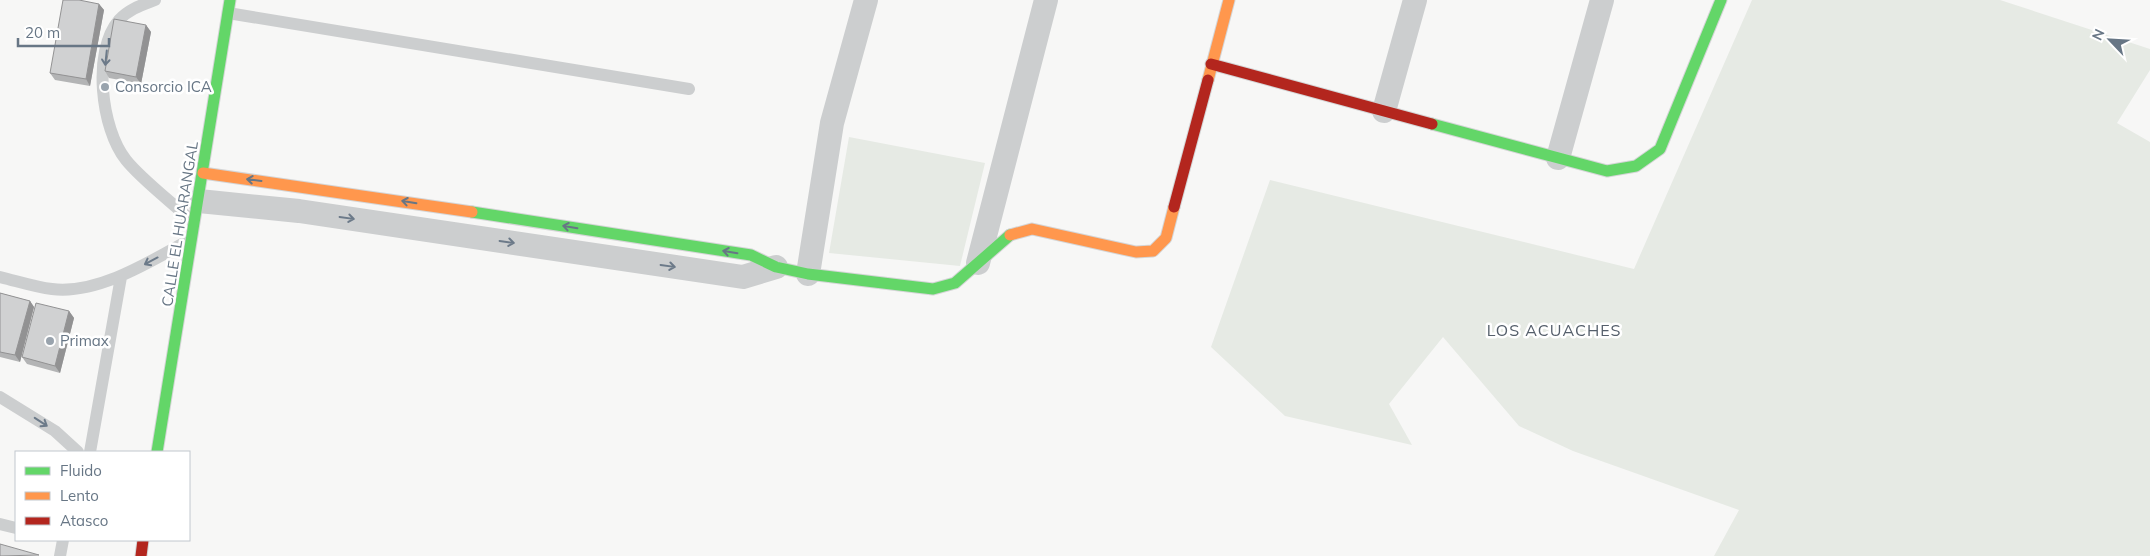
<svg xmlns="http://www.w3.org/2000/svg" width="2150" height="556" viewBox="0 0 2150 556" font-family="Mulish,sans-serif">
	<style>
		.green { fill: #e6eae4 }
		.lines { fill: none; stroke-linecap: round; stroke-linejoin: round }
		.fast-casing { stroke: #d4d5d6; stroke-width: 13 }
		.slow-casing { stroke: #d4d5d6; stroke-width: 13 }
		.jam-casing { stroke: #d4d5d6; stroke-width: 13 }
		.lane { stroke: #cccecf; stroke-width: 12 }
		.street { stroke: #cccecf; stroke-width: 24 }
		.fast { stroke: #63d668; stroke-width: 11 }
		.slow { stroke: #ff974d; stroke-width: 11 }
		.jam { stroke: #b3261e; stroke-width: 11 }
		.wall { fill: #b3b4b5 }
		.shaded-wall { fill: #929293 }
		.building { fill: #d0d1d2; stroke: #929293 }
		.oneway { stroke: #6c7a89 }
		.oneway2 { stroke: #677685 }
		.poi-dot { fill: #99a3ad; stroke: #fff; stroke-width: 2 }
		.labels { text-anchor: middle; stroke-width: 5; stroke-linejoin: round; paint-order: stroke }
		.poi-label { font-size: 15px; fill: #677685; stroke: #fff; text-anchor: start }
		.street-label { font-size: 15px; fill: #677685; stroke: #fff }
		.neighbourhood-label { font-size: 16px; letter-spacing: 1px; fill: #555f6b; stroke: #fff }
	</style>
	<rect width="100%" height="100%" fill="#f7f7f6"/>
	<path class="green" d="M1752 0H2000L2150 49V70L2117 123 2150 142V556H1714L1739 510 1573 451 1519 426 1443 337 1389 404 1412 445 1285 416 1211 347 1270 180 1634 269Z
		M849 137 985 163 960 266 829 253Z"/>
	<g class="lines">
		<defs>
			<path id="fast" d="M1432 124 1607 171 1636 166 1660 149 1721 0
				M472 212 751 255 776 267 808 274 933 289 955 283 1010 235
				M157 452 230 0"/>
			<path id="slow" d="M1208 80 1229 0
				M203 173 472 212
				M1010 235 1032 229 1136 252 1153 251 1166 238 1174 207"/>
			<path id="jam" d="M1211 64 1432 124
				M1174 207 1208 80
				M141 556 143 540"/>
		</defs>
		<use href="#fast" class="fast-casing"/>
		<use href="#slow" class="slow-casing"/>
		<use href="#jam" class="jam-casing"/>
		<path class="lane" d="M155 0C142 5 129 9 119 20 92 51 101 129 126 160 142 180 174 204 193 222
			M228 13 689 89
			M0 277C17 281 35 287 52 289 98 295 153 260 191 239
			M0 397 55 431 78 452
			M90 452 121 277
			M0 524 16 528
			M60 556 63 540"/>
		<path class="street" d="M1384 111 1415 0
			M1558 158 1602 0
			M199 201 299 211 743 277 776 267
			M978 263 1046 0
			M808 274 832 123 866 0"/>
		<use href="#fast" class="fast"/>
		<use href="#slow" class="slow"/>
		<use href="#jam" class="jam"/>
	</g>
	<path class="wall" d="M99 4 104 10 90 86 55 80 50 73Z
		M146 25 151 32 141 84 109 78 105 71Z
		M0 293 30 301 34 307 20 362 0 357Z
		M69 311 74 318 60 373 27 364 22 357Z"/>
	<path class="shaded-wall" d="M99 4 104 10 90 86 86 79Z
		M146 25 151 32 141 84 136 77Z
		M30 301 34 307 20 362 15 355Z
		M69 311 74 318 60 373 55 366Z"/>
	<path class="building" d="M63 0H79L99 4 86 79 50 73Z
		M114 19 146 25 136 77 105 71Z
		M0 293 30 301 15 355 0 352Z
		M36 303 69 311 55 366 22 357Z
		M0 544 39 555 0 556Z"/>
	<defs><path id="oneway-shaft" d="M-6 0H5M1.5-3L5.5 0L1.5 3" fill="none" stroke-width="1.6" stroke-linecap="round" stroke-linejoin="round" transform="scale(1.25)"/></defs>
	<g class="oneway">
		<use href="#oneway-shaft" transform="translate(106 58) rotate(96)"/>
		<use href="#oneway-shaft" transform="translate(347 218) rotate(8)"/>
		<use href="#oneway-shaft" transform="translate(507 242) rotate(8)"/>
		<use href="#oneway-shaft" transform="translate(151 261) rotate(152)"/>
		<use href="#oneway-shaft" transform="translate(668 266) rotate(8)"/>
		<use href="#oneway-shaft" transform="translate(41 422) rotate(33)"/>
	</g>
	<g class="oneway2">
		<use href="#oneway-shaft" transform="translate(254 180) rotate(-173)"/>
		<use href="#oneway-shaft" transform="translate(409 202) rotate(-171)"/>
		<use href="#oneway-shaft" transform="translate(570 227) rotate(-171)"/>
		<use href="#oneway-shaft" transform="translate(730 252) rotate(-171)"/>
	</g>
	<g class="poi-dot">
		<circle cx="105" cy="87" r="5"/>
		<circle cx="50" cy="341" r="5"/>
	</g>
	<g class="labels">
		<g class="poi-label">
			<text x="115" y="92">Consorcio ICA</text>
			<text x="60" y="346">Primax</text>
		</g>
		<g class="street-label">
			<text transform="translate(180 224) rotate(-81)" y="5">CALLE EL HUARANGAL</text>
		</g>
		<g class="neighbourhood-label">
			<text x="1554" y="336">LOS ACUACHES</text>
		</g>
	</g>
	<rect x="15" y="451" width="175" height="90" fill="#ffffff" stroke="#c2c8ce"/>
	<rect x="25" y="467" width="25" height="8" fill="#63d668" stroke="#c2c8ce"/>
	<text x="60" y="476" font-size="15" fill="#677685">Fluido</text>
	<rect x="25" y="492" width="25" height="8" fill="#ff974d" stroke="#c2c8ce"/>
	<text x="60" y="501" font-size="15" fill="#677685">Lento</text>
	<rect x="25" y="517" width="25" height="8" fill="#b3261e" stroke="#c2c8ce"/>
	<text x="60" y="526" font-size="15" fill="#677685">Atasco</text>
	<g transform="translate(2110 40) rotate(295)" stroke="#ffffff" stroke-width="4" paint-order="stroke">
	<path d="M0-4L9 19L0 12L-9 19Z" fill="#677685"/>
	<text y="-8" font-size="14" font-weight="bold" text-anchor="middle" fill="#677685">N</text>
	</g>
	<path d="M18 38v8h91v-8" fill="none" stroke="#677685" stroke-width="2.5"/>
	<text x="25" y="38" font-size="15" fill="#677685" stroke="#ffffff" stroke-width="4" paint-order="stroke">20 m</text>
</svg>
